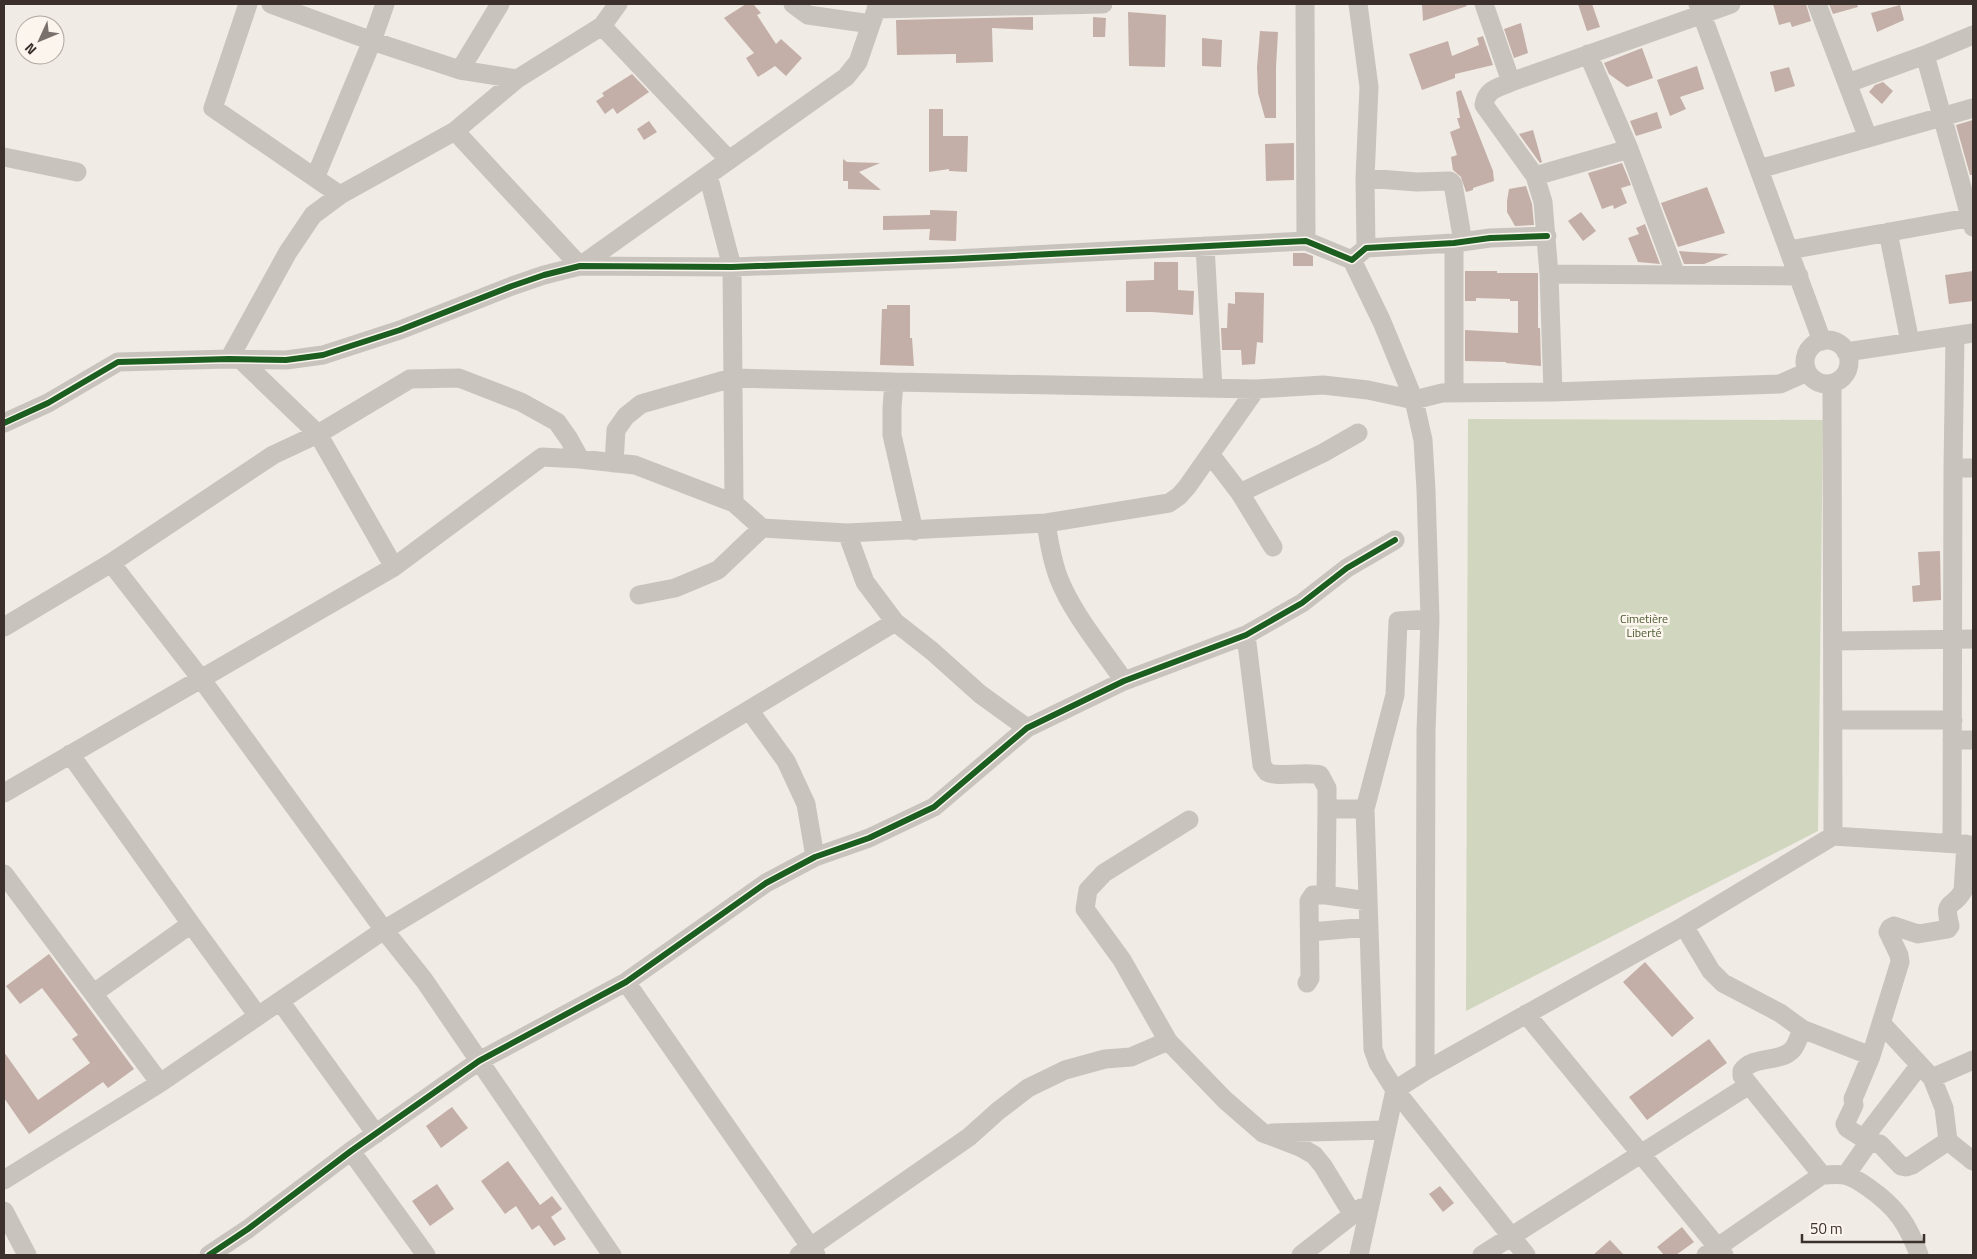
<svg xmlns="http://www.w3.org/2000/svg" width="1977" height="1259" viewBox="0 0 1977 1259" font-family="'Titillium Web',sans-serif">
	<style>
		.green { fill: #d1d6bf }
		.building { fill: #c3afa7 }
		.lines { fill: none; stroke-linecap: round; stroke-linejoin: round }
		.minor { stroke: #c9c3be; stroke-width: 19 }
		.cycleway-casing { stroke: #fbf5ee; stroke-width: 9 }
		.cycleway { stroke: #1b5e20; stroke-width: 6 }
		.labels { text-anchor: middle; stroke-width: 5; stroke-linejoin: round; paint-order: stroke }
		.park-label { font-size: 12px; fill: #4a5a2e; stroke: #fbf5ee }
	</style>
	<rect width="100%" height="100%" fill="#f0ebe5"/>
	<path class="green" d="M1468 419 1823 420 1818 831 1466 1011Z"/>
	<path class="building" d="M746 4H753L761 13 757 15 776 44 781 39 802 58 786 76 775 66 758 77 746 58 754 53 724 18Z
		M1422 4H1466L1467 6 1423 21Z
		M1578 4H1592L1600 27 1587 31Z
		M1773 4H1806L1811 21 1792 27 1790 22 1779 25Z
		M1829 4H1857L1858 7 1833 14Z
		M1900 5 1904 20 1877 32 1871 13Z
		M1128 12 1166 15 1165 67 1129 66Z
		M1033 17V30L992 28 993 62 956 63V54L897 55 896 20Z
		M1093 17 1106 18 1105 37H1093Z
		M1521 23 1528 53 1514 58 1504 29Z
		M1260 31 1278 32 1276 67V118H1265L1258 93 1257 67Z
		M1483 36 1493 65 1455 74V78L1422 90 1409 54 1448 41 1452 56 1479 45 1477 38Z
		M1202 38 1222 40 1221 67 1202 66Z
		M1642 48 1653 78 1627 87 1609 74 1604 63Z
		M1697 66 1704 89 1680 97 1686 109 1670 116 1657 80Z
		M1789 67 1795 86 1775 92 1770 72Z
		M632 74 649 92 617 114 613 108 605 114 596 101 604 96 602 93Z
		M1883 82 1893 91 1882 104 1869 92 1875 85Z
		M1461 90 1493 171 1494 181 1473 188V190L1466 192 1461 177 1453 170 1451 157 1457 155 1450 132 1460 128 1457 118H1460L1456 92Z
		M929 109H943V136H968L967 172 949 171V169L929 172Z
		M1657 112 1662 128 1636 136 1630 121Z
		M1973 120V175H1970L1956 125Z
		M649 121 657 132 644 140 637 129Z
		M1533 130 1542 162 1540 163 1519 134Z
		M1294 143V180L1266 181 1265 144Z
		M843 159 847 162 880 163 859 172 881 190 848 189V181H843Z
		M1622 163 1631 185 1621 188 1627 203 1614 209 1613 205 1602 209 1588 173Z
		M1526 186 1532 204 1534 225 1515 226 1507 212V201L1509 189Z
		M1707 187 1725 233 1678 247 1661 203Z
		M930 210 957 211 956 241 929 240 930 229 883 230V216L930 215Z
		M1581 212 1596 231 1583 241 1568 221Z
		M1645 224 1660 264 1638 262 1628 238 1639 234 1636 228Z
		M1679 251 1691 252 1729 254 1704 264H1684Z
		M1293 253H1305L1313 256V266H1293Z
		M1154 262H1178V290L1194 291 1193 315 1152 312H1126V281L1154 280Z
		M1465 271H1497V273H1538V328H1540L1541 366 1506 363V362L1465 361V330L1518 333V301H1510V299L1476 298V301H1465Z
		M1973 271V301L1949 304 1945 275Z
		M1235 292 1264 293 1263 343 1257 342 1255 364 1242 365 1241 350H1222L1221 328H1227L1228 303 1235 304Z
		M887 305H910V338H912L914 366 880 365 882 309H887Z
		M1940 551 1941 600 1913 602 1912 586 1920 585 1918 552Z
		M49 954 134 1069 108 1088 103 1082 29 1134 4 1098V1052L38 1100 90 1063 72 1039 78 1035 42 988 20 1004 6 986Z
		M1645 962 1694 1018 1672 1037 1623 982Z
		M1709 1039 1727 1063 1647 1120 1629 1097Z
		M452 1107 468 1128 441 1148 426 1126Z
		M508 1161 540 1205 552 1196 562 1209 551 1217 566 1239 554 1246 539 1225 532 1230 516 1206 505 1214 481 1181Z
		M437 1184 454 1209 430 1226 412 1201Z
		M1440 1186 1454 1203 1443 1212 1429 1194Z
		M1682 1227 1694 1242 1676 1255H1664L1657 1247Z
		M1610 1240 1624 1255H1593Z"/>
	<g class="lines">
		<path class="minor" d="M248 4 213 108 340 195
			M271 4 372 41 315 178
			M385 4 372 41 460 70 517 79
			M618 4 602 26 517 79 455 131 580 266 846 77 858 62 878 4
			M793 4 808 15 871 24
			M1305 4 1306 241
			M1358 4 1369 87 1365 178 1366 248
			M1484 4 1511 82
			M1698 4 1822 341
			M1817 4 1868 138
			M876 9 1103 4
			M602 26 729 160
			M1588 54 1629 149 1676 275
			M1925 55 1973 227
			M460 70 500 4
			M1848 83 1925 55 1973 35
			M4 157 77 172
			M1759 169 1973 108
			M708 175 732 267 734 503 762 528 847 533
			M1535 176 1629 149
			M1365 178 1417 182 1450 181 1453 184 1463 242
			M1888 232 1910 342
			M1454 243V393
			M1205 246 1213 388
			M1789 250 1973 217
			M1352 260 1382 322 1414 400 1442 393 1553 392 1780 384 1807 372
			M1549 274 1799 276
			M1805 362a22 22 0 1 1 44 0a22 22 0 1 1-44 0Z
			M1846 352 1973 333
			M229 359 288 252 313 215 340 195 455 131
			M240 359 318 434 410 379 459 378 521 402 557 422 569 439 580 459
			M1832 383 1833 836
			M1553 392 1549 274 1543 202 1535 176 1484 105C1486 89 1498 88 1511 82L1731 4
			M4 423 48 403 118 362 229 359 286 360 323 355 400 330 512 286 544 275 580 266 732 267 953 259 1306 241 1352 260 1366 248 1454 243 1490 238 1547 236
			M1210 454 1240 493 1273 547
			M614 463 616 430 626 416 641 404 732 378 894 382
			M1953 468H1973
			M1240 493 1323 453 1358 433
			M1046 523C1049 542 1052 561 1059 579 1074 616 1102 648 1124 681
			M914 531 892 435V408L894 382 1256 389 1323 385 1368 390 1414 400 1423 440 1426 490 1430 619 1426 731 1425 1071
			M111 563 202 680 384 930 424 980 612 1255
			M639 595 675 588 718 570 762 528
			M1430 619 1398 621 1395 695 1365 809 1373 1049 1378 1063 1395 1090 1526 1255
			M4 627 111 563 273 455 318 434 394 567
			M1246 635 1262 765C1264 768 1265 770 1267 772 1276 778 1306 771 1320 775L1327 788V809H1365
			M1834 641 1973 639
			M749 710 786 761 806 804 815 857
			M1833 720H1953
			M1027 728 980 694 932 651 895 622 865 582 847 533 1046 523 1169 503 1179 496 1187 487 1256 389
			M1952 740H1973
			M70 754 191 924
			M4 793 394 567 542 457 580 459 635 465 734 503
			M1327 809 1326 895 1368 901
			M1189 820 1104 873 1088 890 1085 909 1122 960 1168 1041 1225 1100 1263 1133 1300 1147 1314 1155 1323 1166 1353 1215
			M1952 843 1953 468 1955 336
			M4 874 160 1083
			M1684 926 1711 971 1723 983 1780 1013 1802 1029 1871 1056
			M1310 932 1369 927
			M626 982 816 1255
			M1307 983 1310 978 1309 901 1313 895H1326
			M94 993 191 924 258 1016
			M280 1001 376 1134
			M1526 1014 1724 1255
			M1882 1024 1932 1078 1973 1060
			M1932 1078 1944 1108 1948 1141 1973 1161
			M1272 1133 1386 1130
			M1864 1138 1919 1066
			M1948 1141 1912 1165 1906 1167 1901 1166 1880 1144 1869 1142 1847 1128 1845 1124 1854 1105 1853 1099 1871 1056 1900 962 1899 955 1888 932 1890 928 1894 926 1918 934 1948 929 1950 926C1943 898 1952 910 1963 891L1966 844
			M351 1151 426 1255
			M1822 1175C1829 1175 1838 1174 1845 1175 1853 1177 1862 1183 1869 1188 1896 1207 1908 1224 1919 1255
			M1846 1175 1869 1142
			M4 1180 160 1083 384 930 895 622
			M4 1211 27 1255
			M209 1255 248 1229 351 1151 479 1061 626 982 766 883 815 857 869 838 934 807 1027 728 1124 681 1246 635 1302 603 1347 568 1395 540
			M799 1255 969 1137 998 1111 1028 1088 1065 1070 1105 1059 1131 1057 1168 1041
			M1301 1255 1361 1208
			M1359 1255 1395 1090 1425 1071 1684 926 1833 836 1973 845
			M1482 1255 1749 1085
			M1706 1255 1822 1175 1742 1076V1071C1753 1055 1780 1063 1792 1050 1797 1045 1799 1036 1802 1029"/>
		<defs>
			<path id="cycleway" d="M4 423 48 403 118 362 229 359 286 360 323 355 400 330 512 286 544 275 580 266 732 267 953 259 1306 241 1352 260 1366 248 1454 243 1490 238 1547 236
				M209 1255 248 1229 351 1151 479 1061 626 982 766 883 815 857 869 838 934 807 1027 728 1124 681 1246 635 1302 603 1347 568 1395 540"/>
		</defs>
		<use href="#cycleway" class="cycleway-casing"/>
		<use href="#cycleway" class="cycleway"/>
	</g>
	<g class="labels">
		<g class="park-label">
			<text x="1644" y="623">Cimetière<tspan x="1644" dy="14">Liberté</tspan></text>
		</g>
	</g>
	<rect width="1977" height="1259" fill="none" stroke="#3b302b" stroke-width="10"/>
	<g transform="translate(40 40) rotate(226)"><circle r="24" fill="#fbf5ee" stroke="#aea6a0"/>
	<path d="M0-4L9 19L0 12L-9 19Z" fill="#7a716c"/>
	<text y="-8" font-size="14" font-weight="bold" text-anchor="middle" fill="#3b302b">N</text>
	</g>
	<path d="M1802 1234v8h122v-8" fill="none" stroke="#3b302b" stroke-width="2.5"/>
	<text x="1810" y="1234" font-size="15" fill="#3b302b" stroke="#fbf5ee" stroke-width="4" paint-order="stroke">50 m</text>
</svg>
